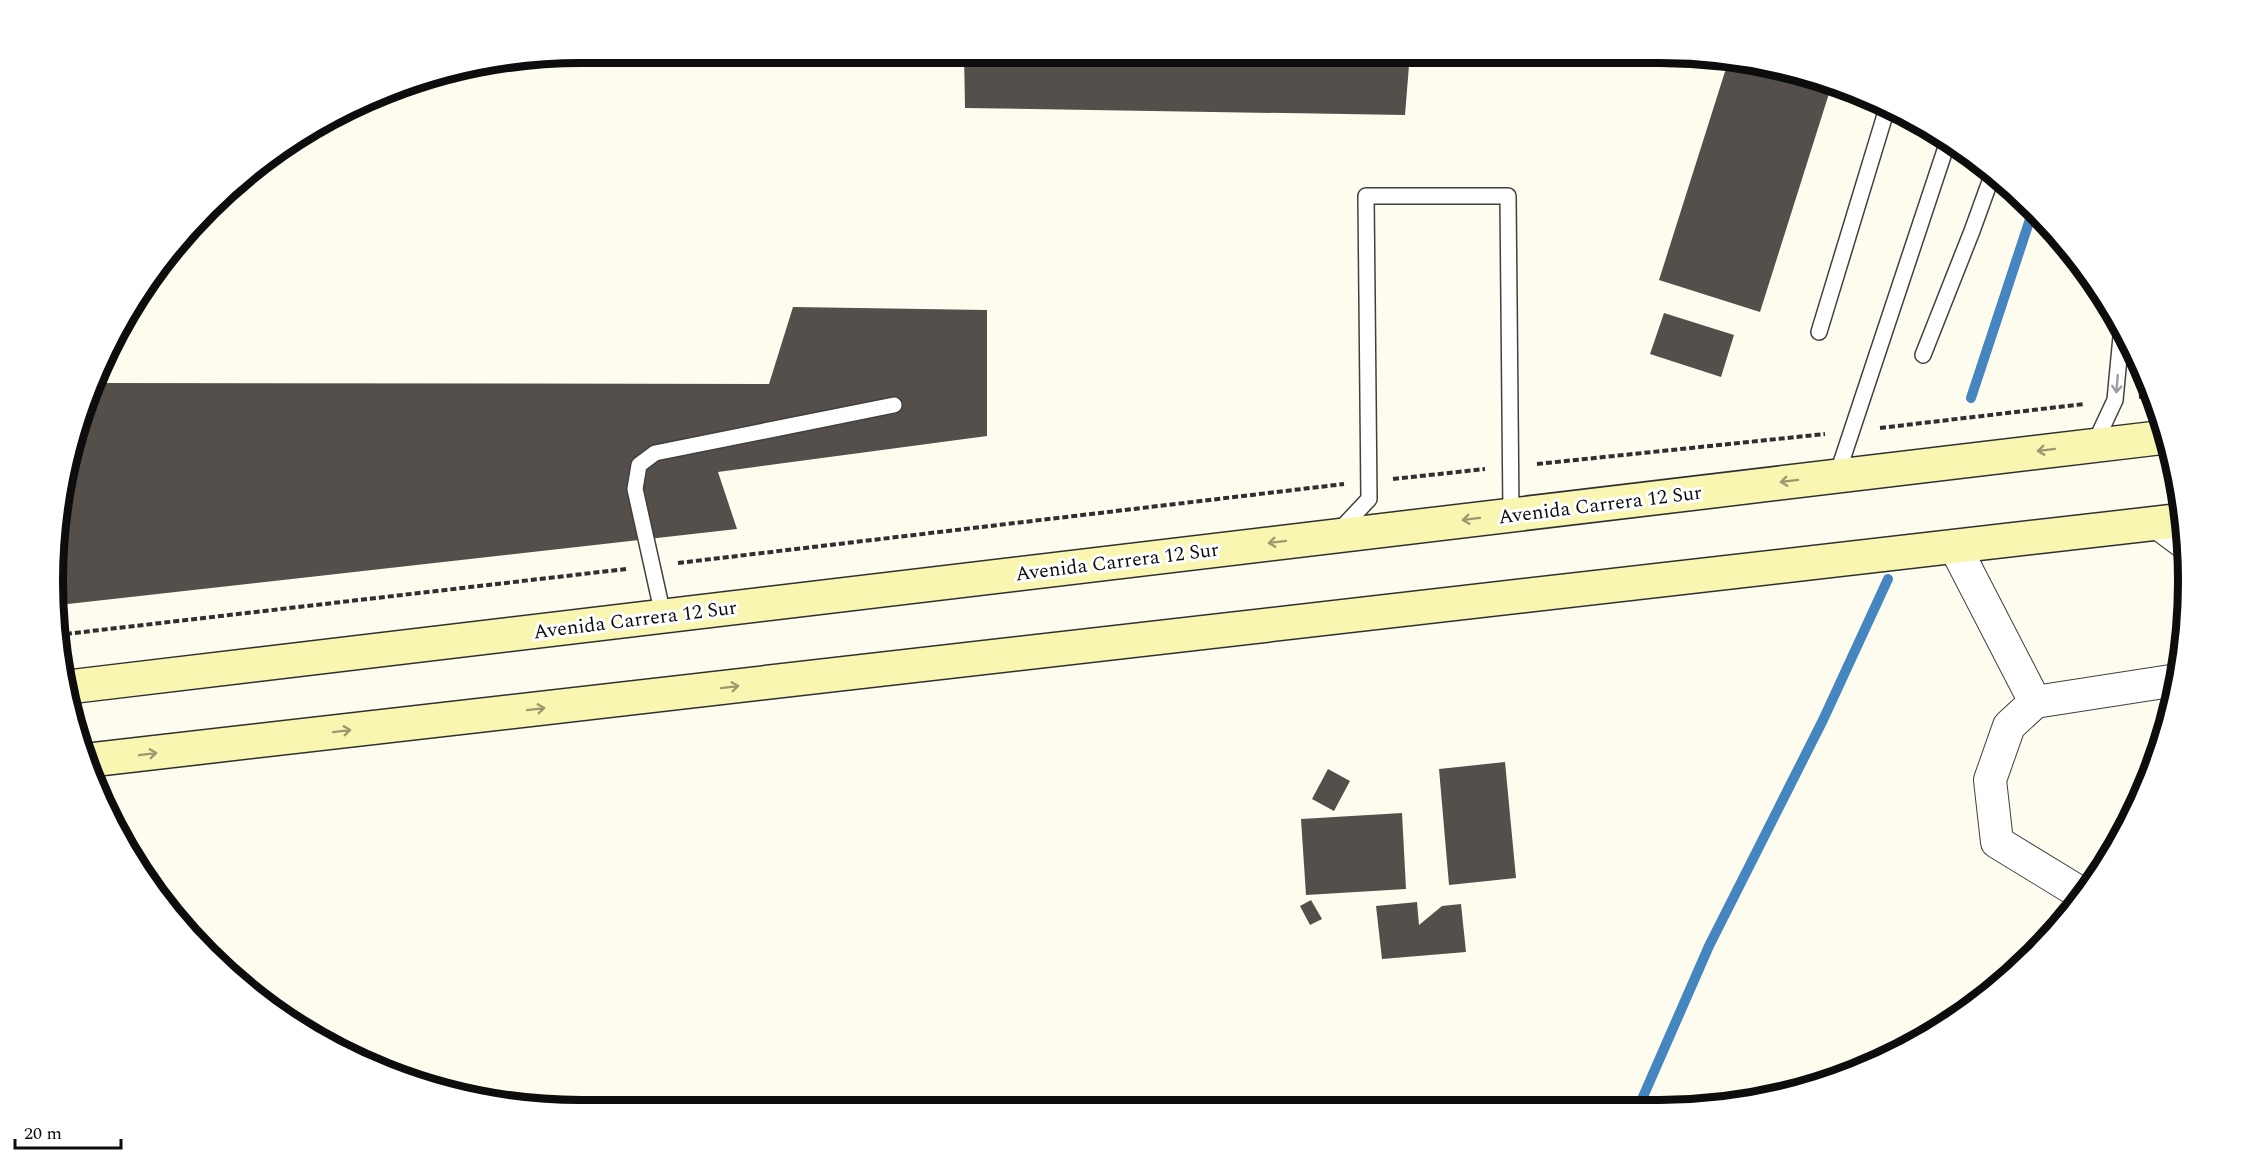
<svg xmlns="http://www.w3.org/2000/svg" width="2241" height="1163" viewBox="0 0 2241 1163" font-family="Spectral,serif">
	<style>
		.lines { fill: none; stroke-linecap: round; stroke-linejoin: round }
		.stream { stroke: #4586c1; stroke-width: 10 }
		.building { fill: #554f4b }
		.lane-casing { stroke: #404040; stroke-width: 18 }
		.street-casing { stroke: #404040; stroke-width: 34 }
		.secondary-casing { stroke: #2f2f2f; stroke-width: 36 }
		.path { stroke: #2f2f2f; stroke-width: 4; stroke-dasharray: 6 3; stroke-linecap: butt }
		.lane { stroke: #fff; stroke-width: 15 }
		.street { stroke: #fff; stroke-width: 32 }
		.secondary { stroke: #f8f6b0; stroke-width: 33 }
		.oneway { stroke: #9e9e9e }
		.oneway2 { stroke: #9a996f }
		.labels { text-anchor: middle; stroke-width: 6; stroke-linejoin: round; paint-order: stroke }
		.street-label { font-size: 20px; fill: #0d0d0d; stroke: #fff }
		.rim { fill: none; stroke: #0d0d0d; stroke-width: 8 }
	</style>
	<rect width="100%" height="100%" fill="#fefcef"/>
	<g class="lines">
		<path class="stream" d="M1971 398 2033 210
			M1639 1106 1709 946 1823 720 1888 579"/>
	</g>
	<path class="building" d="M964 53H1410L1405 115 965 108Z
		M1729 59 1796 70 1832 84 1760 312 1659 280Z
		M793 307 987 310V436L718 472 737 529 59 605 63 478 92 383 769 384Z
		M1664 313 1734 335 1721 377 1650 354Z
		M1505 762 1516 878 1449 885 1439 769Z
		M1328 769 1350 781 1334 811 1312 799Z
		M1402 813 1406 889 1306 895 1301 819Z
		M1311 900 1322 919 1310 925 1300 906Z
		M1417 902 1419 925 1442 906 1461 904 1466 952 1382 959 1376 906Z"/>
	<g class="lines">
		<defs>
			<path id="lane" d="M1819 332 1888 105
				M1923 355 1972 231 1993 173
				M2094 445 2115 400 2122 326
				M1837 475 1948 141
				M1337 533 1369 499 1366 196H1508L1511 514
				M663 615 635 489 639 465 655 453 894 405"/>
			<path id="street" d="M2158 523 2185 543
				M1955 547 2035 702
				M2082 894 1997 842 1990 780 2009 726 2035 702 2177 680"/>
			<path id="secondary" d="M68 687 2166 437
				M90 760 2184 520"/>
		</defs>
		<use href="#lane" class="lane-casing"/>
		<use href="#street" class="street-casing"/>
		<use href="#secondary" class="secondary-casing"/>
		<path class="path" d="M2139 397 2153 395
			M1880 428 2084 404
			M1537 464 1825 434
			M1393 479 1485 469
			M678 563 1344 484
			M57 635 626 569"/>
		<use href="#lane" class="lane"/>
		<use href="#street" class="street"/>
		<use href="#secondary" class="secondary"/>
	</g>
	<defs><path id="oneway-shaft" d="M-6 0H5M1.5-3L5.5 0L1.5 3" fill="none" stroke-width="1.6" stroke-linecap="round" stroke-linejoin="round" transform="scale(1.5)"/></defs>
	<use class="oneway" href="#oneway-shaft" transform="translate(2117 384) rotate(95)"/>
	<g class="oneway2">
		<use href="#oneway-shaft" transform="translate(2046 450) rotate(173)"/>
		<use href="#oneway-shaft" transform="translate(1789 481) rotate(173)"/>
		<use href="#oneway-shaft" transform="translate(1471 519) rotate(173)"/>
		<use href="#oneway-shaft" transform="translate(1277 542) rotate(173)"/>
		<use href="#oneway-shaft" transform="translate(730 687) rotate(-7)"/>
		<use href="#oneway-shaft" transform="translate(536 709) rotate(-7)"/>
		<use href="#oneway-shaft" transform="translate(342 731) rotate(-7)"/>
		<use href="#oneway-shaft" transform="translate(148 754) rotate(-7)"/>
	</g>
	<g class="labels">
		<g class="street-label">
			<text transform="translate(1600 504) rotate(-7)" y="7">Avenida Carrera 12 Sur</text>
			<text transform="translate(1117 561) rotate(-7)" y="7">Avenida Carrera 12 Sur</text>
			<text transform="translate(635 619) rotate(-7)" y="7">Avenida Carrera 12 Sur</text>
		</g>
	</g>
	<path d="M0 0H2241V1163H0ZM581 63H1660A518 518 0 0 1 2178 581V582A518 518 0 0 1 1660 1100H581A518 518 0 0 1 63 582V581A518 518 0 0 1 581 63Z" fill="#fff" fill-rule="evenodd"/>
	<path class="rim" d="M581 63H1660A518 518 0 0 1 2178 581V582A518 518 0 0 1 1660 1100H581A518 518 0 0 1 63 582V581A518 518 0 0 1 581 63Z"/>
	<path d="M15 1139v9h106v-9" fill="none" stroke="#0d0d0d" stroke-width="3"/>
	<text x="24" y="1139" font-size="18" fill="#0d0d0d" stroke="#ffffff" stroke-width="4.5" paint-order="stroke">20 m</text>
</svg>
